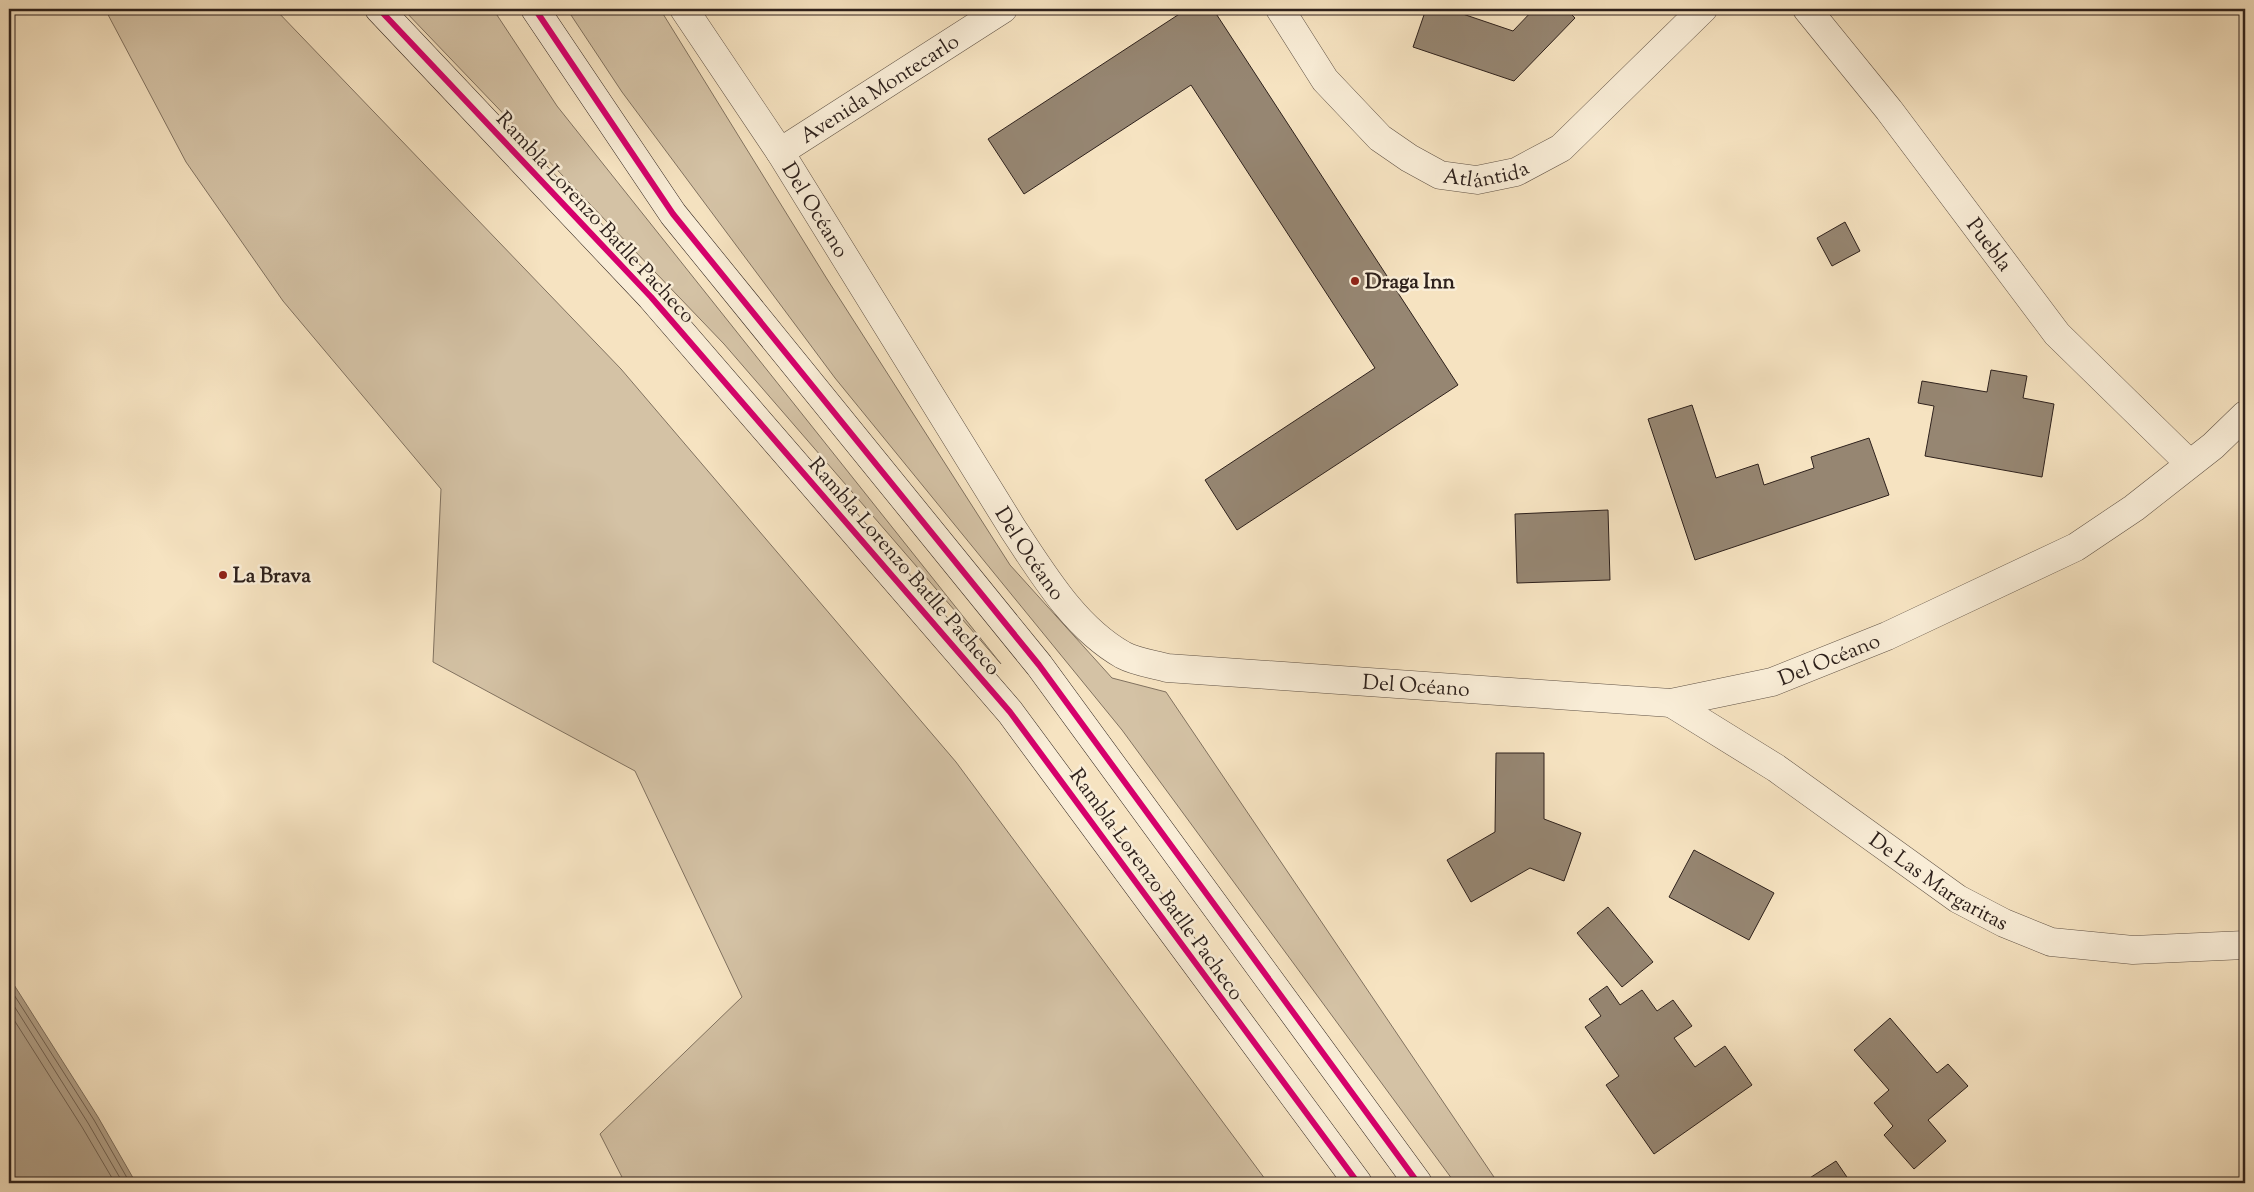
<svg xmlns="http://www.w3.org/2000/svg" width="2254" height="1192" viewBox="0 0 2254 1192" font-family="'Sorts Mill Goudy',serif">
	<style>
		.green { fill: #d4c2a5; stroke: #817260 }
		.water { fill: #b2a189; stroke: #7d6e5d }
		.lines { fill: none; stroke-linecap: round; stroke-linejoin: round }
		.shore { stroke: #706152; stroke-width: 1 }
		.building { fill: #968672; stroke: #2e211c }
		.minor-casing { stroke: #605245; stroke-width: 29 }
		.secondary-casing { stroke: #2e211c; stroke-width: 29 }
		.minor { stroke: #f9edd7; stroke-width: 28 }
		.secondary { stroke: #f9edd7; stroke-width: 28 }
		.cycleway-casing { stroke: #f9edd7; stroke-width: 9 }
		.cycleway { stroke: #d6006c; stroke-width: 6 }
		.poi-dot { fill: #8f2418; stroke: #f9edd7; stroke-width: 2 }
		.labels { text-anchor: middle; stroke-width: 5; stroke-linejoin: round; paint-order: stroke }
		.street-label { font-size: 21px; fill: #2e211c; stroke: #f9edd7 }
		.poi-label { font-size: 21px; font-weight: bold; fill: #2e211c; stroke: #f9edd7; text-anchor: start }
	</style>
	<rect width="100%" height="100%" fill="#f6e3c1"/>
	<filter id="stains"><feTurbulence type="fractalNoise" baseFrequency=".004" numOctaves="4"/><feColorMatrix values="0 0 0 0 .2 0 0 0 0 .09 0 0 0 0 .02 0 0 0 .5 -.17"/></filter>
	<radialGradient id="worn" r=".72"><stop offset=".6" stop-color="#630" stop-opacity="0"/><stop offset="1" stop-color="#630" stop-opacity=".3"/></radialGradient>
	<path class="green" d="M105 9H275L621 369 956 762 1268 1183H625L600 1134 742 997 635 771 433 662 441 489 283 301 186 162Z
		M403 9H493L557 106 1001 664 724 344Z
		M567 9H660L827 279 1010 565 1112 678 1166 692 1498 1183H1455L1122 730 835 378 622 92Z"/>
	<path class="water" d="M9 977 98 1117 136 1183H9Z"/>
	<g class="lines">
		<path class="shore" d="M9 987 94 1120 130 1183
			M9 998 88 1123 123 1183
			M9 1012 82 1127 115 1183"/>
	</g>
	<path class="building" d="M1187 9H1213L1458 385 1237 530 1205 480 1375 368 1191 85 1024 194 988 139Z
		M1426 9H1448L1513 31 1534 9H1566L1575 18 1514 81 1413 47Z
		M1845 222 1860 251 1832 266 1817 238Z
		M1991 370 2027 376 2023 398 2054 404 2042 477 1925 456 1934 406 1918 403 1922 381 1987 392Z
		M1692 405 1716 478 1758 464 1764 485 1814 468 1811 457 1869 438 1889 495 1695 560 1648 419Z
		M1608 510 1610 580 1517 583 1515 514Z
		M1496 753H1544V819L1581 833 1564 881 1530 868 1471 902 1447 860 1495 832Z
		M1694 850 1774 893 1749 940 1669 897Z
		M1608 907 1653 962 1622 987 1577 933Z
		M1607 986 1620 1005 1642 990 1657 1011 1673 1000 1692 1026 1674 1038 1695 1067 1725 1046 1752 1085 1654 1154 1606 1085 1619 1076 1585 1027 1601 1016 1589 999Z
		M1890 1018 1937 1073 1948 1064 1968 1086 1928 1120 1946 1141 1914 1169 1884 1135 1893 1126 1874 1103 1889 1090 1854 1050Z
		M1836 1161 1851 1183H1802Z"/>
	<g class="lines">
		<defs>
			<g id="minor">
				<path id="s1" d="M684 9 780 152 1013 529C1043 574 1074 627 1123 655 1136 662 1153 664 1167 668L1671 703 1772 682 1887 636 2076 547 2134 508 2213 446 2245 415"/>
				<path id="s2" d="M1280 9 1325 80 1380 138 1409 158 1440 175 1477 180 1516 172 1561 148 1703 9"/>
				<path id="s3" d="M1807 9 1889 110 2057 334 2189 463"/>
				<path id="s4" d="M780 152 1003 9"/>
				<path id="s5" d="M1671 703 1776 768 1958 899 2004 923 2051 942 2133 950 2245 945"/>
			</g>
			<path id="secondary" d="M379 9 651 297 1010 712 1358 1183
				M535 9 673 214 1039 665 1418 1183"/>
		</defs>
		<use href="#minor" class="minor-casing"/>
		<use href="#secondary" class="secondary-casing"/>
		<use href="#minor" class="minor"/>
		<use href="#secondary" class="secondary"/>
		<defs>
			<path id="cycleway" d="M379 9 651 297 1010 712 1358 1183
				M535 9 673 214 1039 665 1418 1183"/>
		</defs>
		<use href="#cycleway" class="cycleway-casing"/>
		<use href="#cycleway" class="cycleway"/>
	</g>
	<g class="poi-dot">
		<circle cx="1355" cy="281" r="5"/>
		<circle cx="223" cy="575" r="5"/>
	</g>
	<g class="labels">
		<g class="street-label">
			<text dy="7" stroke="none"><textPath href="#s4" startOffset="118">Avenida Montecarlo</textPath></text>
			<text dy="7" stroke="none"><textPath href="#s2" startOffset="281">Atlántida</textPath></text>
			<text dy="7" stroke="none"><textPath href="#s1" startOffset="240">Del Océano</textPath></text>
			<text transform="translate(596 217) rotate(47)" y="7">Rambla Lorenzo Batlle Pacheco</text>
			<text dy="7" stroke="none"><textPath href="#s3" startOffset="298">Puebla</textPath></text>
			<text dy="7" stroke="none"><textPath href="#s1" startOffset="645">Del Océano</textPath></text>
			<text transform="translate(905 566) rotate(49)" y="7">Rambla Lorenzo Batlle Pacheco</text>
			<text dy="7" stroke="none"><textPath href="#s1" startOffset="1500">Del Océano</textPath></text>
			<text dy="7" stroke="none"><textPath href="#s1" startOffset="1080">Del Océano</textPath></text>
			<text dy="7" stroke="none"><textPath href="#s5" startOffset="322">De Las Margaritas</textPath></text>
			<text transform="translate(1157 884) rotate(54)" y="7">Rambla Lorenzo Batlle Pacheco</text>
		</g>
		<g class="poi-label">
			<text x="1365" y="288">Draga Inn</text>
			<text x="233" y="582">La Brava</text>
		</g>
	</g>
	<rect width="2254" height="1192" fill="none" stroke="#f6e3c1" stroke-width="30"/>
	<rect x="10" y="10" width="2234" height="1172" fill="none" stroke="#2e211c" stroke-width="2.5"/>
	<rect x="15" y="15" width="2224" height="1162" fill="none" stroke="#2e211c"/>
	<rect width="100%" height="100%" filter="url(#stains)"/>
	<rect width="100%" height="100%" fill="url(#worn)"/>
</svg>
